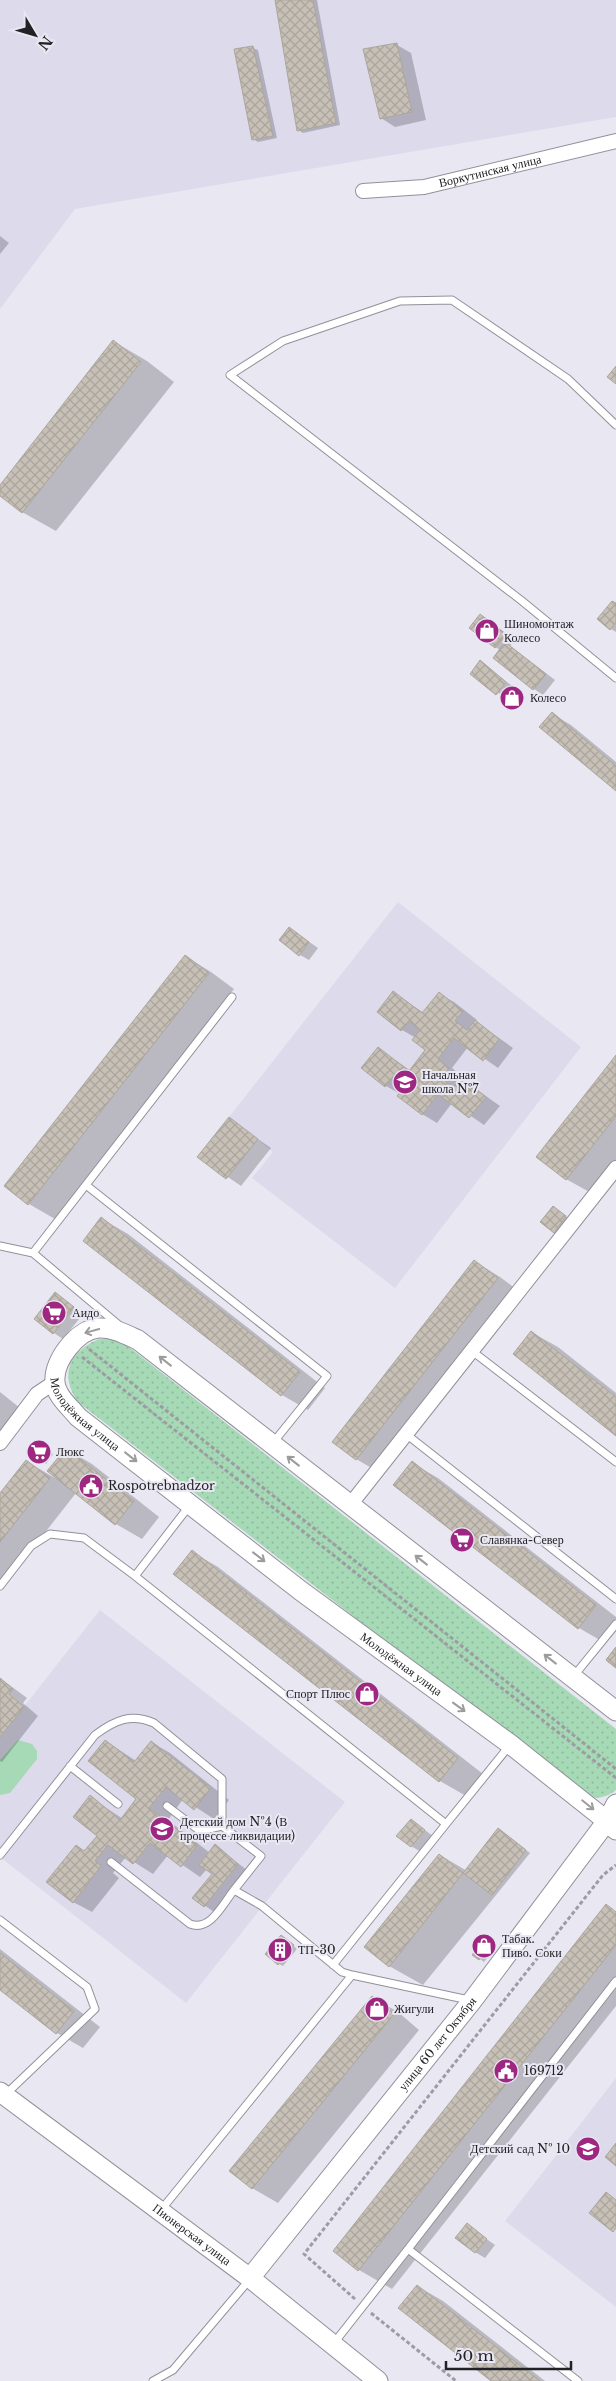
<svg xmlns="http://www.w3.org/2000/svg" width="616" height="2381" viewBox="0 0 616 2381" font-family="'Libre Baskerville',serif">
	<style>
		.built { fill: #dddaec }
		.grass { fill: url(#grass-dots) }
		.park { fill: #a6d9b5 }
		.shadow { fill: #0003 }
		.building { fill: url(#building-cross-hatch); stroke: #aca69d }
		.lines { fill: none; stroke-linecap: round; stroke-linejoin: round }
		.lane-casing { stroke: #92919a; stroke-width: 9 }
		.street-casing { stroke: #92919a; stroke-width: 16 }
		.secondary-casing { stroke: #92919a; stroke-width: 21 }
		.path { stroke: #9d9ba4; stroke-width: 3; stroke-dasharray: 4 2.5; stroke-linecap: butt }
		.lane { stroke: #fff; stroke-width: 7 }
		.street { stroke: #fff; stroke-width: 14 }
		.secondary { stroke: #fff; stroke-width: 19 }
		.oneway { stroke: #9c9c9d }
		.labels { text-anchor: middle; stroke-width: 4; stroke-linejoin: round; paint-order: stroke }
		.street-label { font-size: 12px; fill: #222226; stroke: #e9e7f2 }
		.poi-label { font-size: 12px; fill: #222226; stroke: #e9e7f2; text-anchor: start }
	</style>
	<defs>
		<pattern id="grass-dots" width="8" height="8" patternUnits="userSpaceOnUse" patternTransform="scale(1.25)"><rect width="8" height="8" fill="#a6d9b5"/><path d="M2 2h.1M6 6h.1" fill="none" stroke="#8fba9c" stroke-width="1.8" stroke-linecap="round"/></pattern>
		<pattern id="building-cross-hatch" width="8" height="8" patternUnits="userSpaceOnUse" patternTransform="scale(1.25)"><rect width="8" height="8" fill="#c7c0b7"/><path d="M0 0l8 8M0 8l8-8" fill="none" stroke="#aba59d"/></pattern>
	</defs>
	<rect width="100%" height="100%" fill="#e9e7f2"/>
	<path class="built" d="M0 0H616V117L75 209 0 309Z
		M398 902 581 1047 395 1288 252 1178 273 1152 229 1117Z
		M100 1610 345 1802 186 2003 0 1857V1737Z
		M616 2078V2307L505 2221Z"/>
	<path class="grass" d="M99 1339H113L125 1344 616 1729V1790C606 1798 595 1800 583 1795L78 1402C59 1374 69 1352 99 1339Z"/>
	<path class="park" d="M18 1740 32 1744 37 1751V1759L10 1793 0 1795V1760Z"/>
	<path class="shadow" d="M277 0H317L340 125 303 133 298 130Z
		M397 45 411 53 426 120 395 127 381 118Z
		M253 48 258 50 277 138 258 142 253 139Z
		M0 236 9 243 0 254Z
		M113 341 147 361 174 382 56 531 22 512 0 495V487Z
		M616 604V632L611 629Z
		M480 616 514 641 510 646 555 680 543 695 534 689 500 650 495 647Z
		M480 662 515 688 507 699 472 674Z
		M552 714 571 725 616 762V789Z
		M289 928 318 948 309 960 300 955Z
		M185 956 211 972 234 989 55 1219 29 1204Z
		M394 993 424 1013 439 994 454 1002 477 1020 475 1021 513 1048 498 1068 468 1047 452 1068 463 1077 462 1079 500 1106 484 1125 452 1103 437 1123 422 1114 400 1094 386 1086 378 1048 411 1071 427 1050 416 1038 402 1030Z
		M616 1057V1164L593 1194 566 1179Z
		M229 1119 271 1148 241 1186 199 1157Z
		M553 1208 575 1222 564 1237 555 1231Z
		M102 1219 128 1234 325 1388 308 1410 282 1395 85 1241Z
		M474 1261 500 1277 523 1294 382 1474 356 1459Z
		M55 1294 83 1314 63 1339 54 1333Z
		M531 1332 558 1347 616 1393V1434Z
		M0 1392 20 1408 0 1434Z
		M42 1445 53 1454 46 1464 42 1461Z
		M66 1449 92 1464 159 1517 142 1539 116 1524 76 1493 0 1590V1495L26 1461 55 1478Z
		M412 1463 438 1478 616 1617V1629L605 1643 579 1628Z
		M192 1552 218 1567 483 1774 466 1796 440 1781Z
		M0 1678 27 1698 23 1703 38 1716 2 1762 0 1761Z
		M106 1741 136 1761 151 1742 170 1753 229 1800 214 1819 183 1799 168 1820 210 1853 215 1846 247 1870 214 1912 194 1898 214 1874 207 1869 200 1877 168 1855 153 1874 126 1857 113 1873 119 1878 92 1912 73 1902 76 1846 86 1852 99 1835 90 1797 123 1819 138 1799Z
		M411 1820 433 1836 421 1852 411 1846Z
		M502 1832 530 1853 423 1985 389 1966 440 1855 467 1871Z
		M607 1906 616 1912V2006L392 2289 359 2270 334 2250Z
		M286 1939 297 1949 283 1966 279 1964Z
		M488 1944 494 1949 484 1962 480 1959Z
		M0 1949 100 2027 83 2048 57 2033 0 1989Z
		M372 1997 398 2012 419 2030 278 2203 252 2188Z
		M467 2225 495 2245 485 2258 475 2252Z
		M417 2286 443 2301 545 2381H493Z"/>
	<path class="building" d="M275 0H313L336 123 297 131Z
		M397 43 412 112 380 119 363 49Z
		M253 46 273 136 252 140 234 49Z
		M113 340 141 362 22 513 0 496V485Z
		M616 366V384L607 377Z
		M612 601 616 603V622L610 630 597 619Z
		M480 614 506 634 495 648 469 628Z
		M505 642 546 674 533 690 493 658Z
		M480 660 506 682 496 695 470 674Z
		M552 712 616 766V791L539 727Z
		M289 927 309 942 299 956 279 940Z
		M185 955 209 973 28 1205 4 1186Z
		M393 991 422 1013 439 992 463 1011 455 1021 467 1030 475 1020 499 1039 483 1061 454 1038 438 1059 449 1068 441 1078 453 1087 461 1077 486 1097 469 1118 438 1094 422 1115 397 1096 405 1086 393 1077 385 1087 361 1068 378 1047 409 1071 425 1050 412 1040 420 1030 409 1021 401 1031 377 1012Z
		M616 1055V1116L566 1180 536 1157Z
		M229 1117 258 1139 226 1179 197 1157Z
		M553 1206 566 1216 554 1233 540 1222Z
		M101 1217 300 1372 281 1396 83 1241Z
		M474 1260 498 1278 356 1460 332 1442Z
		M55 1292 74 1307 53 1334 34 1319Z
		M531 1331 616 1397V1436L513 1354Z
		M37 1441 50 1451 41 1462 28 1452Z
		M66 1448 134 1501 115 1525 47 1471Z
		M26 1460 50 1478 0 1542V1493Z
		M412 1461 596 1605 578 1629 393 1485Z
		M192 1550 458 1758 439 1782 173 1574Z
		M616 1647V1668L606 1660Z
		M616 1647V1668L606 1660Z
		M0 1678 13 1689 9 1694 24 1707 0 1737Z
		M105 1740 134 1762 151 1741 211 1788 194 1810 166 1787 149 1808 197 1845 181 1867 150 1843 133 1864 108 1845 95 1861 101 1866 73 1903 46 1882 76 1845 84 1851 97 1836 73 1817 90 1795 120 1820 136 1799 88 1761Z
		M411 1819 425 1830 411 1847 396 1836Z
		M498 1828 526 1850 492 1895 463 1873Z
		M215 1844 238 1864 204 1907 192 1898 212 1874 199 1865Z
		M439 1854 463 1873 389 1967 364 1947Z
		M606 1904 616 1912V1945L358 2271 333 2251Z
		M281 1935 294 1945 278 1965 265 1954Z
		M483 1940 490 1946 479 1960 472 1955Z
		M0 1953 74 2011 56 2034 0 1990Z
		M372 1996 394 2014 252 2189 229 2171Z
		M616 2143V2166L605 2157Z
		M606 2192 616 2200V2228L613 2232 589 2213Z
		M467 2223 487 2239 475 2253 455 2238Z
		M417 2285 540 2381H491L398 2308Z"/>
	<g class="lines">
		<defs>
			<path id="lane" d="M616 425 568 379 452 300 400 301 283 341 230 375 522 601 616 678
				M86 1185 327 1376 272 1444
				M0 1246 33 1253
				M120 1326 33 1253 232 997
				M472 1351 616 1462
				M406 1434 616 1599
				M135 1576 190 1505
				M0 1586 31 1546 50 1534 84 1538 135 1576 446 1824 333 1965
				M573 1677 616 1624
				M70 1766 118 1804
				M167 1806 200 1831 222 1826
				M446 1824 510 1745
				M0 1855 95 1735C115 1720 131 1713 154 1723L222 1779V1826L261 1856 234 1890 262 1906 342 1972 352 1975 161 2210
				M111 1862 190 1924C210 1932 223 1904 234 1890
				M0 1920 87 1987 95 2009 5 2095
				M352 1975 469 2000
				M334 2343 408 2249
				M153 2381 173 2370 250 2279
				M578 2381 408 2249 616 1981"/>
			<g id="street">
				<path id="s1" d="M363 191 424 187 616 141"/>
				<path d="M0 1443 37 1394 55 1382"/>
				<path d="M350 1505 616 1168"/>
			</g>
			<g id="secondary">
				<path id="s2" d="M616 1711 138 1340C125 1334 112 1327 98 1328 77 1330 53 1361 55 1382 56 1396 70 1407 78 1417L301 1591 510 1744 607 1821 616 1830"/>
				<path id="s3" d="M0 2092 250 2278 378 2381"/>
				<path id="s4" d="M250 2278 472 2001 607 1821 616 1804"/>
			</g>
		</defs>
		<use href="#lane" class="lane-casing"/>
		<use href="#street" class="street-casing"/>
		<use href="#secondary" class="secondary-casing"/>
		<path class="path" d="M89 1349 616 1769
			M82 1357 616 1778
			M355 2299 304 2254 603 1875 616 1865
			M371 2313 456 2381"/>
		<use href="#lane" class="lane"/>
		<use href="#street" class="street"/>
		<use href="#secondary" class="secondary"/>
	</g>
	<defs><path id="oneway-shaft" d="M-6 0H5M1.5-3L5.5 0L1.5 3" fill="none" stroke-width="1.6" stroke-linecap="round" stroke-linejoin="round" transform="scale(1.25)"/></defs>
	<g class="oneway">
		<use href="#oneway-shaft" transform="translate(92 1331) rotate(165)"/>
		<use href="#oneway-shaft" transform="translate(165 1361) rotate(-142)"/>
		<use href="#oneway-shaft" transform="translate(131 1457) rotate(38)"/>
		<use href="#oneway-shaft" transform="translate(293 1461) rotate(-142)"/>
		<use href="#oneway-shaft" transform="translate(259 1557) rotate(38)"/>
		<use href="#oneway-shaft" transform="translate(421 1560) rotate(-142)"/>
		<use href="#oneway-shaft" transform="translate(550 1659) rotate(-142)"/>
		<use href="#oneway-shaft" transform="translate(459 1707) rotate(36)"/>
		<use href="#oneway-shaft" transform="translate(588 1805) rotate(39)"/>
	</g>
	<defs>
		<symbol id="shop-disc" viewBox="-11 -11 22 22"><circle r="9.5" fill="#9d2781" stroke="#e9e7f2"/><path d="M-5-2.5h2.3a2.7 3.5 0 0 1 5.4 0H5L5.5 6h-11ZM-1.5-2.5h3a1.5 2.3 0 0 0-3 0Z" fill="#fff"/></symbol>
		<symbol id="school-disc" viewBox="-11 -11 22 22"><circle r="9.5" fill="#9d2781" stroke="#e9e7f2"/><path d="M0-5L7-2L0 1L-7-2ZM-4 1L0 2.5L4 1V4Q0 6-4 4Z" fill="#fff"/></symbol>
		<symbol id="supermarket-disc" viewBox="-11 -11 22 22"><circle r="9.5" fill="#9d2781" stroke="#e9e7f2"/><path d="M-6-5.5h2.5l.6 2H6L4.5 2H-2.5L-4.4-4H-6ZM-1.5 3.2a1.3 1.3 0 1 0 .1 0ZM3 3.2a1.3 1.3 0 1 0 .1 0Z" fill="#fff"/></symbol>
		<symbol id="civic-disc" viewBox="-11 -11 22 22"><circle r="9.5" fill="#9d2781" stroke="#e9e7f2"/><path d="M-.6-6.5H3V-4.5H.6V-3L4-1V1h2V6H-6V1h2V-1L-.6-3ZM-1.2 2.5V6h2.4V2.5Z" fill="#fff"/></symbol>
		<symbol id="building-disc" viewBox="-11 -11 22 22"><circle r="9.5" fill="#9d2781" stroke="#e9e7f2"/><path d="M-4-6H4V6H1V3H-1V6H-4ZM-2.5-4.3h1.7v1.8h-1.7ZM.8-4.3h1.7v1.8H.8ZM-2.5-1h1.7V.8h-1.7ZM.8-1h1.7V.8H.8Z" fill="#fff"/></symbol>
	</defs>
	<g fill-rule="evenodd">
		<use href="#shop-disc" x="473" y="617" width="28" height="28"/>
		<use href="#shop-disc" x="498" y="684" width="28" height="28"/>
		<use href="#school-disc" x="391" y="1068" width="28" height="28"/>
		<use href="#supermarket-disc" x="40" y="1299" width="28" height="28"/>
		<use href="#supermarket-disc" x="25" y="1438" width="28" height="28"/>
		<use href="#civic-disc" x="77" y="1472" width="28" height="28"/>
		<use href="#supermarket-disc" x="448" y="1526" width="28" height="28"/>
		<use href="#shop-disc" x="353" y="1680" width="28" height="28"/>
		<use href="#school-disc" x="148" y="1815" width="28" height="28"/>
		<use href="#shop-disc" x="470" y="1932" width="28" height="28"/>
		<use href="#building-disc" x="266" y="1936" width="28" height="28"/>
		<use href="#shop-disc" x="363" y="1995" width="28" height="28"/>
		<use href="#civic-disc" x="492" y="2057" width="28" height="28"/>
		<use href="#school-disc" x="574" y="2135" width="28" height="28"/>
	</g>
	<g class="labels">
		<g class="street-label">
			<text dy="4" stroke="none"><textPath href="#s1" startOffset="129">Воркутинская улица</textPath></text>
			<text dy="4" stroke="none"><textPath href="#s2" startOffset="766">Молодёжная улица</textPath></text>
			<text dy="4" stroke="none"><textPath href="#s2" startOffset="1171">Молодёжная улица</textPath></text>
			<text dy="4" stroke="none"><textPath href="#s4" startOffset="300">улица 60 лет Октября</textPath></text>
			<text dy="4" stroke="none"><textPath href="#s3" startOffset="239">Пионерская улица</textPath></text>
		</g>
		<g class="poi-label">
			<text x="504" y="628">Шиномонтаж<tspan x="504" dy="14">Колесо</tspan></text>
			<text x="530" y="702">Колесо</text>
			<text x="422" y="1079">Начальная<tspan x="422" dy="14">школа №7</tspan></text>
			<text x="72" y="1317">Аидо</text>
			<text x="56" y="1456">Люкс</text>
			<text x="108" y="1490">Rospotrebnadzor</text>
			<text x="480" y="1544">Славянка-Север</text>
			<text x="350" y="1698" text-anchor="end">Спорт Плюс</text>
			<text x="180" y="1826">Детский дом №4 (В<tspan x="180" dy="14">процессе ликвидации)</tspan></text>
			<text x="502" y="1943">Табак.<tspan x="502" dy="14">Пиво. Соки</tspan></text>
			<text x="298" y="1954">ТП-30</text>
			<text x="394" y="2013">Жигули</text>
			<text x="524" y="2075">169712</text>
			<text x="570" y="2153" text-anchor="end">Детский сад № 10</text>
		</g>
	</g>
	<g transform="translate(35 35) rotate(128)" stroke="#e9e7f2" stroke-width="4" paint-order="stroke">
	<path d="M0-4L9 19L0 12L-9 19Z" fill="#222226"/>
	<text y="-8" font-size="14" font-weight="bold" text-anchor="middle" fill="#222226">N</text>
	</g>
	<path d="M446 2361v8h125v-8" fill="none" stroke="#222226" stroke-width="2.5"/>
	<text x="454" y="2361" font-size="15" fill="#222226" stroke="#e9e7f2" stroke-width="4" paint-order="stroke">50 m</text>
</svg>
